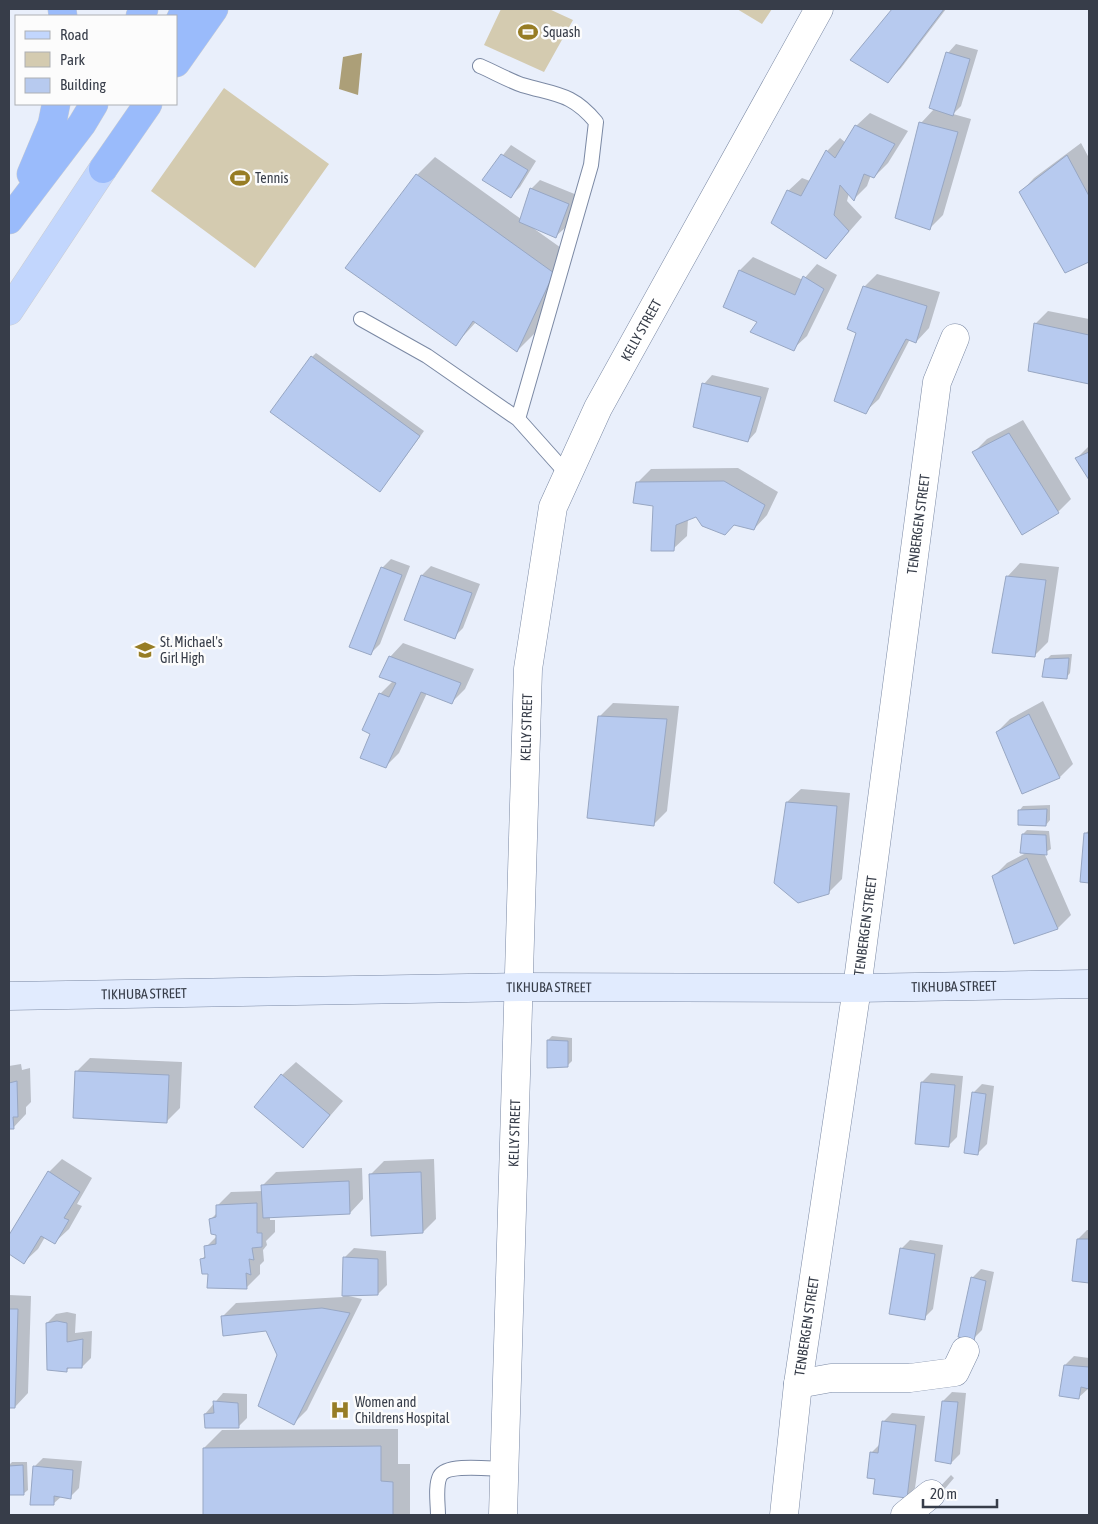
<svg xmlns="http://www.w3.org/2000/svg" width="1098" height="1524" viewBox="0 0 1098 1524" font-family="'Asap Condensed',sans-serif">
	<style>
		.green { fill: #d4cbb0 }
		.water { fill: #ac9f78 }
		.shadow { fill: #0003 }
		.building { fill: #b7caef; stroke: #98a7c3 }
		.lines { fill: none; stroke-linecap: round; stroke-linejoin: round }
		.lane-casing { stroke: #7b89a4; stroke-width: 16 }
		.street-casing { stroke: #7b89a4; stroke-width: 29 }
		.secondary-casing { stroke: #7b89a4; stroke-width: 29 }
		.primary-casing { stroke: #cbcdd0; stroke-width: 29 }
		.highway-casing { stroke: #cbcdd0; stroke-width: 29 }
		.lane { stroke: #fff; stroke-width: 14 }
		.street { stroke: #fff; stroke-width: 28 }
		.secondary { stroke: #e1ebfe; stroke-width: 28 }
		.primary { stroke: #c2d6fd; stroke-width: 28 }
		.highway { stroke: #9abbfb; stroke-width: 28 }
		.labels { text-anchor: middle; stroke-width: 5; stroke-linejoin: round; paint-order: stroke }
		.poi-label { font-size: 14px; fill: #373d49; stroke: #fcfcfc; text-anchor: start }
		.street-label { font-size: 14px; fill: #373d49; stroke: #fcfcfc }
	</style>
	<rect width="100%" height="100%" fill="#e9effb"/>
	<path class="green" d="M501 9H549L573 20 544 72 484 45Z
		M737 9H772L762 24Z
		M224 88 329 164 255 268 151 191Z"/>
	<path class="water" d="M362 53 358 95 339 89 343 57Z"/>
	<path class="shadow" d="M893 9H946L901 68 888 81 851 60Z
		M956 44 978 50 961 106 953 114 971 119 943 215 930 228 921 123 935 108 948 53Z
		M870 113 908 131 888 163 874 177 871 175 867 186 854 199 849 193 847 201 862 217 826 258 788 191 802 178 810 181 827 151 840 138 846 143 856 126Z
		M1081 143 1089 158V261L1066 272 1021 192 1034 178Z
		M511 145 536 161 520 187 511 196 484 179Z
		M435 157 521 219 531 189 540 180 577 195 565 228 556 236 533 228 571 255 535 333 517 351 476 322 456 344 347 268 417 175Z
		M753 257 803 280 817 264 837 275 807 336 793 349 740 270Z
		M877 274 940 292 929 328 916 342 910 339 879 399 865 412 858 332 864 287Z
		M1048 311 1089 319V383L1030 370 1035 324Z
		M316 353 424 431 384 486 312 357Z
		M712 375 769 388 756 432 748 441 704 384Z
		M1023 420 1071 499 1058 512 974 452 987 439Z
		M1089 446V478L1077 458Z
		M738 468 778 492 767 515 754 529 696 516 688 519 687 536 673 549 654 505 637 483 651 469Z
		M391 559 410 566 380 644 371 653 382 568Z
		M1020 563 1059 567 1048 642 1035 655 1007 577Z
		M431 566 480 584 463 628 454 637 405 620 422 575Z
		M403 643 474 669 465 689 451 703 427 693 399 753 386 766 372 734 380 694 393 681 390 657Z
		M1072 654 1070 673 1066 678 1047 659 1051 655Z
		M1043 701 1073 764 1060 777 997 732 1010 719Z
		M613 703 679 706 667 811 654 824 599 717Z
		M801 789 850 793 842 879 828 893 787 802Z
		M1050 805V820L1046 825 1019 811 1023 806Z
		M1027 830 1049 831 1051 849 1044 853 1071 915 1058 928 1015 942 993 877 1007 863 1028 852 1023 834Z
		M1089 830V882L1082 881 1086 833Z
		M552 1036 572 1038V1061L568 1065 548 1040Z
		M90 1058 182 1062 180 1108 167 1121 77 1071Z
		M296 1062 343 1101 303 1147 282 1075Z
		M21 1064 22 1070 30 1068 31 1102 26 1107V1114L13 1128H9V1066Z
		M931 1073 963 1076 957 1137 948 1146 922 1082Z
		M982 1084 994 1086 987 1144 978 1153 973 1093Z
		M62 1159 92 1178 77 1204 82 1206 69 1229 55 1242 45 1237 38 1249 24 1262 9 1253V1238L49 1172Z
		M434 1159 436 1219 423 1232 370 1175 384 1161Z
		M362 1168 363 1199 350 1213 270 1216V1220H275V1232L266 1241 267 1245 263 1250 264 1261 260 1265V1274L247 1287H208L210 1273 202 1259 206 1255V1247L219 1234 210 1220 217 1213V1206L231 1192 263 1191 262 1186 276 1172Z
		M1087 1230H1089V1282L1073 1279 1078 1239Z
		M910 1240 943 1245 933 1309 924 1318 901 1249Z
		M354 1248 386 1251 387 1285 378 1294 344 1295 362 1299 307 1410 294 1423 279 1355 267 1329 223 1316 236 1303 343 1297 345 1257Z
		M981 1269 994 1272 982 1330 973 1339 972 1278Z
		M9 1295 31 1296 28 1393 15 1407H9Z
		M67 1312 76 1314 75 1333 92 1331 91 1358 82 1367H70L66 1371 47 1323 56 1314Z
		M1074 1356 1089 1358V1388L1078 1398 1065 1365Z
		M952 1392 966 1393 960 1454 951 1463 943 1401Z
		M223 1393 247 1394V1418L238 1427 205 1414Z
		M892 1413 925 1416 915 1488 906 1497 876 1478 871 1453 880 1444 883 1422Z
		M398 1429V1464H410V1515H204V1448L222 1430Z
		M43 1458 82 1461 79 1488 70 1497 62 1496 53 1504 34 1467Z
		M12 1462H27L28 1490 23 1494 9 1493V1465Z
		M951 1475 954 1478 943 1491H936Z"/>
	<path class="building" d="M892 9H944L888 83 850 60Z
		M946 52 970 59 953 116 929 108Z
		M919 122 958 132 930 230 895 218Z
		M855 125 895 144 874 178 864 174 854 201 840 185 834 215 849 231 826 259 771 223 787 190 801 196 826 150 835 158Z
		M501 154 528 170 511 198 482 180Z
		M1067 155 1089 196V262L1065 273 1019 192Z
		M416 174 554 273 517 352 473 321 456 346 345 268Z
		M530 188 569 204 556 238 519 222Z
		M739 270 795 295 803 276 824 289 794 351 750 332 757 322 723 307Z
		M863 286 927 306 916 343 906 339 866 414 834 401 856 333 847 329Z
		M1034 323 1089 335V384L1028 371Z
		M311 356 420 436 380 492 270 412Z
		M702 383 761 397 748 442 693 427Z
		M1009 433 1059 513 1022 535 972 452Z
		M1089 452V480L1075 458Z
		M724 481 765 505 754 530 734 525 725 535 702 526 696 517 676 525 674 551H651L653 506 633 503 636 482Z
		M381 567 402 575 371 655 349 647Z
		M421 575 472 593 455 639 404 620Z
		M1006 576 1046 580 1035 657 992 653Z
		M389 656 461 683 452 704 421 692 386 768 360 758 370 734 362 730 379 693 389 697 396 683 379 677Z
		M1069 658 1067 679 1042 677 1045 659Z
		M1029 714 1060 778 1022 794 996 732Z
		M598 716 667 719 654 826 587 818Z
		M786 802 837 806 829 894 798 903 774 883Z
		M1047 809 1046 826 1018 825V810Z
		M1084 833H1089V883L1080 882Z
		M1022 834 1046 835 1047 855 1020 853Z
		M1027 858 1058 929 1014 944 992 876Z
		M547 1040 568 1041V1067L547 1068Z
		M75 1071 169 1075 167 1123 73 1118Z
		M281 1074 330 1115 303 1148 254 1107Z
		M17 1081 18 1117H13L14 1129H9V1083Z
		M921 1082 955 1085 949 1147 915 1144Z
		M972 1092 986 1094 978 1155 964 1153Z
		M48 1171 80 1192 64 1218 69 1220 55 1244 41 1236 24 1264 9 1254V1235Z
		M421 1172 423 1233 371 1236 369 1174Z
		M349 1181 350 1214 263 1218 261 1185Z
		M257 1203V1233H262V1247L252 1248 254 1260 249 1259 251 1275 246 1273 247 1289 207 1288 208 1274H202L200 1259 205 1258 204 1246 216 1244V1235L211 1234 209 1219 216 1217V1205Z
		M1077 1239H1089V1283L1072 1281Z
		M900 1248 935 1254 925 1320 889 1314Z
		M343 1257 378 1259V1295L342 1296Z
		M971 1277 986 1281 974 1341 958 1337Z
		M322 1308 350 1313 294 1425 258 1406 277 1355 266 1331 223 1336 221 1316Z
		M9 1309H18L15 1408H9Z
		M57 1321 67 1323V1342L83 1339 82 1368H67V1372L47 1370 46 1323Z
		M1064 1365 1089 1367V1389L1081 1387 1079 1399 1059 1396Z
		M213 1401 238 1403 239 1428H205L204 1414 214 1413Z
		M942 1401 958 1402 951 1464 935 1461Z
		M882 1421 916 1425 907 1498 873 1494 875 1479 867 1478 870 1452 878 1453Z
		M381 1446V1481L393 1482V1515H203V1448Z
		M23 1465 24 1495H9V1466Z
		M33 1466 73 1470 71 1499 54 1496V1505H30Z"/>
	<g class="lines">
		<defs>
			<path id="lane" d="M480 66C494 72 508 80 522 85 556 95 572 93 596 122L591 165 518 419
				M361 319 427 356 518 419 568 475
				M438 1515C438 1504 435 1486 440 1476 447 1463 491 1469 505 1469"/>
			<g id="street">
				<path d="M798 1384 831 1378H910L955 1372 965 1351"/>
				<path id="s1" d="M503 1515 528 669 553 507 598 408 819 9"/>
				<path id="s2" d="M784 1515 798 1384 857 988 937 382 955 338"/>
				<path d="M905 1515 931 1494"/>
			</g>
			<g id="secondary">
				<path id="s3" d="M9 996 520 987 857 988 1089 984"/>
			</g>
			<path id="primary" d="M9 311 103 169"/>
			<path id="highway" d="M62 9 63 16
				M140 16 144 9
				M176 29 185 9
				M176 63 214 9
				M103 169 148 104
				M31 174 52 124 56 104
				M9 220 82 124 94 104"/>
		</defs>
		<use href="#lane" class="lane-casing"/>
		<use href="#street" class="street-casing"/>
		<use href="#secondary" class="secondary-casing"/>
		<use href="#primary" class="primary-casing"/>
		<use href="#highway" class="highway-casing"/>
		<use href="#lane" class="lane"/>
		<use href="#street" class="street"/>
		<use href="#secondary" class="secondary"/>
		<use href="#primary" class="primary"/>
		<use href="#highway" class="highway"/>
	</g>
	<defs>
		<symbol id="stadium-bare" viewBox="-9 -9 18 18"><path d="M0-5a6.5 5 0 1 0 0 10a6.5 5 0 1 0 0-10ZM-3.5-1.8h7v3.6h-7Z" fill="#977d25" stroke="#fcfcfc" stroke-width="2.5" paint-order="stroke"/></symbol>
		<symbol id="school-bare" viewBox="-9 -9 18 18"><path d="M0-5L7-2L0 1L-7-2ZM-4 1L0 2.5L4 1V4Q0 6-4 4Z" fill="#977d25" stroke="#fcfcfc" stroke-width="2.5" paint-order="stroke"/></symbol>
		<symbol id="hospital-bare" viewBox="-9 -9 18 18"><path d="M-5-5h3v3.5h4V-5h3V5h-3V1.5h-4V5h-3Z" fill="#977d25" stroke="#fcfcfc" stroke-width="2.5" paint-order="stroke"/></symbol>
	</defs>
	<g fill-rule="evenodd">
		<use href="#stadium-bare" x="514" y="18" width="28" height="28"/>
		<use href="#stadium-bare" x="226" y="164" width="28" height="28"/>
		<use href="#school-bare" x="131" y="636" width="28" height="28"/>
		<use href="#hospital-bare" x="326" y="1396" width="28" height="28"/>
	</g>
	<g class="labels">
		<g class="poi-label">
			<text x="543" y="37">Squash</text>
			<text x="255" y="183">Tennis</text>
			<text x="160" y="647">St. Michael's<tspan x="160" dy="16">Girl High</tspan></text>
			<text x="355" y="1407">Women and<tspan x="355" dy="16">Childrens Hospital</tspan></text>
		</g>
		<g class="street-label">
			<text dy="5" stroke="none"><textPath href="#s1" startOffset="1208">KELLY STREET</textPath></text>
			<text dy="5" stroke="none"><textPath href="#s2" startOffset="1000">TENBERGEN STREET</textPath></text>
			<text dy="5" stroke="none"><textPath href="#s1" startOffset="788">KELLY STREET</textPath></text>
			<text dy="5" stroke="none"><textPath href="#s2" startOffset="595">TENBERGEN STREET</textPath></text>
			<text dy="5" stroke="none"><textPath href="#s3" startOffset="945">TIKHUBA STREET</textPath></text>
			<text dy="5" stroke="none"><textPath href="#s3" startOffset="540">TIKHUBA STREET</textPath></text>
			<text dy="5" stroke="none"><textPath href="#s3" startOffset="135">TIKHUBA STREET</textPath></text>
			<text dy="5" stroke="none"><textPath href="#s1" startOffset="382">KELLY STREET</textPath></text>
			<text dy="5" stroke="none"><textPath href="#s2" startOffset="190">TENBERGEN STREET</textPath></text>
		</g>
	</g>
	<rect width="1098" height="1524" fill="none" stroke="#373d49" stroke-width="20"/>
	<rect x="15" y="15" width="162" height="90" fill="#fcfcfc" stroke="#adb0b4"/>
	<rect x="25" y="31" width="25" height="8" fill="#c2d6fd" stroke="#adb0b4"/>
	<text x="60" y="40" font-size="15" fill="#373d49">Road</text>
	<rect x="25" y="52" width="25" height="15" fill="#d4cbb0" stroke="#adb0b4"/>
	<text x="60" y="65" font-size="15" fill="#373d49">Park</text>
	<rect x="25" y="78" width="25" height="15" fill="#b7caef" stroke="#adb0b4"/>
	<text x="60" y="90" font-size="15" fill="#373d49">Building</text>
	<path d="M923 1499v8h74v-8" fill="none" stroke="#373d49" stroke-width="2.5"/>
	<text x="930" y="1499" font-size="15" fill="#373d49" stroke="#fcfcfc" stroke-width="4" paint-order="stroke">20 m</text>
</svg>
